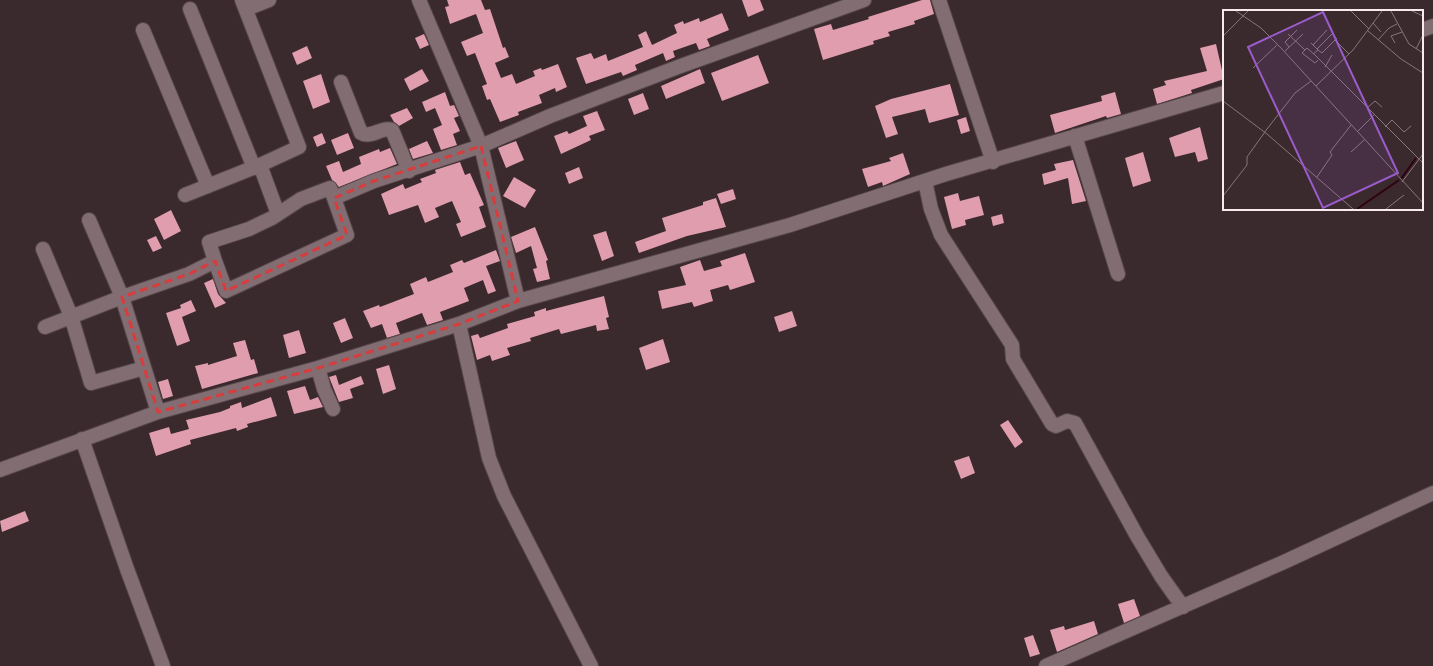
<svg xmlns="http://www.w3.org/2000/svg" width="1433" height="666" viewBox="0 0 1433 666" font-family="Raleway,sans-serif">
	<style>
		.building { fill: #df9dae }
		.lines { fill: none; stroke-linecap: round; stroke-linejoin: round }
		.minor-casing { stroke: #54464a; stroke-width: 16 }
		.minor { stroke: #826d72; stroke-width: 14 }
		.marked { fill: none; stroke: #d93c3c; stroke-width: 3; stroke-dasharray: 8 5; stroke-linejoin: round }
		.inset-river { fill: none; stroke: #300013; stroke-width: 2 }
		.inset-road { fill: none; stroke: #86777a; stroke-width: 1 }
		.view { fill: #9a5ccb; fill-opacity: 0.15; stroke: #9a5ccb; stroke-width: 2 }
		.inset-edge { fill: none; stroke: #f7ebee; stroke-width: 2 }
	</style>
	<rect width="100%" height="100%" fill="#3a292d"/>
	<path class="building" d="M447 0H481L485 10 490 9 503 48 505 47 509 57 495 63 501 78 512 74 516 84 535 76 533 71 541 68 542 70 558 64 567 87 556 92 555 88 539 95 542 103 518 112 519 115 500 122 490 99 487 100 482 86 487 84 475 53 467 56 461 42 483 33 476 14 450 24 445 7 449 6Z
		M742 0H760L764 10 748 17Z
		M922 0H930L934 14 914 21 915 24 888 32 890 36 873 41 874 44 823 60 814 29 831 24 833 30 869 19 868 17Z
		M722 13 729 30 707 39 710 46 699 50 696 43 673 51 675 57 666 61 663 53 635 65 637 70 623 76 621 72 586 84 576 58 591 53 594 59 606 54 608 61 643 47 638 35 646 31 652 45 677 33 674 25 683 21 684 24 699 18 700 22Z
		M424 34 429 45 420 49 415 38Z
		M1216 44 1224 79 1191 90 1192 93 1157 104 1153 89 1166 85 1164 81 1207 71 1200 48Z
		M307 46 312 58 297 65 292 53Z
		M758 55 769 83 722 101 711 73Z
		M422 69 429 81 410 91 404 79Z
		M700 69 705 83 666 99 661 86Z
		M321 74 330 102 313 109 303 81Z
		M950 84 959 115 929 123 925 109 892 117 898 134 886 138 875 106 891 99Z
		M445 92 450 106 454 105 459 116 454 118 460 131 453 134 457 145 441 150 433 129 442 125 435 108 426 112 422 102Z
		M1115 92 1121 114 1107 118 1106 116 1055 133 1050 115 1102 101 1101 96Z
		M643 93 649 109 634 115 628 99Z
		M407 108 413 118 399 126 394 122 390 115Z
		M597 111 605 130 589 136 591 140 561 154 554 136 567 131 569 134 587 126 583 116Z
		M966 117 970 131 961 134 957 120Z
		M1200 127 1208 159 1198 162 1195 152 1175 157 1169 138Z
		M322 133 326 143 317 147 313 137Z
		M348 133 354 148 337 155 331 140Z
		M427 141 433 153 413 159 409 149Z
		M516 141 524 160 506 168 498 148Z
		M390 148 397 164 339 187 332 180 326 166 339 161 343 172 361 164 359 157 379 149 380 152Z
		M1143 152 1151 181 1133 187 1125 158Z
		M903 153 910 174 883 186 882 182 868 187 862 169 891 161 889 158Z
		M1073 160 1086 201 1072 204 1068 178 1044 185 1042 174 1056 170 1054 164Z
		M460 162 465 175 470 173 484 205 479 207 486 227 461 237 456 224 461 222 452 201 435 208 439 217 425 223 418 205 389 215 381 194 403 184 405 189 422 182 420 179 436 173 435 170Z
		M579 167 583 178 569 184 565 173Z
		M514 177 536 190 525 208 503 196Z
		M733 189 736 199 721 204 717 194Z
		M958 193 960 201 979 196 984 215 965 220 966 225 952 229 944 197Z
		M716 198 726 227 687 236 639 253 635 242 666 231 662 218 703 205V202Z
		M171 210 181 231 164 240 154 219Z
		M1002 214 1004 223 993 226 991 217Z
		M535 227 548 260 546 261 550 279 537 282 533 269 537 268 531 246 516 253 511 237Z
		M606 231 614 256 602 261 593 235Z
		M156 236 162 248 153 252 147 240Z
		M496 250 500 261 486 266 496 291 488 294 483 280 464 288 469 301 440 312 443 320 427 325 422 313 396 323 400 334 387 338 382 324 371 328 363 311 379 305 380 307 414 294 410 284 426 277 428 282 453 272 450 265 462 260 464 263Z
		M745 253 755 282 730 290 728 285 710 290 713 301 694 307 692 302 662 309 658 291 686 285 680 267 700 260 704 271 722 266 720 261Z
		M213 279 218 294 226 303 215 308 204 283Z
		M604 296 609 317 606 318 609 329 597 331 596 325 561 334 559 329 530 338 531 341 507 348 510 355 492 361 490 355 477 360 471 336 478 334 480 338 508 328 507 324 535 316 534 312 546 308V311Z
		M191 300 196 311 182 317 190 341 177 346 166 313 181 308 180 305Z
		M792 311 797 326 779 332 774 317Z
		M345 318 353 338 341 343 333 323Z
		M299 330 306 353 289 358 283 335Z
		M663 339 670 362 646 370 639 348Z
		M245 340 251 360 254 359 258 373 202 389 195 366 208 363V365L237 356 233 343Z
		M389 365 396 389 383 394 376 369Z
		M336 375 339 385 361 376 364 384 350 389 353 398 339 402 329 377Z
		M168 379 173 396 163 399 158 382Z
		M305 386 310 400 318 397 323 407 294 414 287 391Z
		M271 397 277 416 247 424 248 427 237 431 236 428 190 440 191 444 156 456 149 433 169 427 171 434 189 429 186 420 220 412 230 408V406L241 402 242 408Z
		M1008 420 1023 442 1015 448 1000 425Z
		M969 456 975 473 961 479 954 461Z
		M25 511 29 521 2 532 0 521Z
		M1134 599 1140 616 1124 623 1118 604Z
		M1094 621 1098 634 1057 652 1050 630 1064 626 1065 630Z
		M1033 635 1040 654 1030 657 1024 638Z"/>
	<g class="lines">
		<defs>
			<path id="minor" d="M242 0 299 147 260 165
				M419 0 481 146 518 301
				M939 0 993 162
				M190 9 254 168
				M246 9 269 0
				M143 30 208 186
				M1422 30 1433 26
				M341 82 361 133C371 139 382 126 392 130L409 171
				M1075 136 1118 274
				M925 181 931 209 941 235 1012 345 1013 359 1052 424 1056 426 1067 421 1075 423 1137 536 1161 576 1183 607
				M185 195 260 165 278 214
				M89 220 122 297 158 412
				M43 249 71 316 91 383 144 368
				M215 261 226 291 347 235 334 198
				M459 324 489 458 504 496 591 666
				M45 327 122 297 189 274 215 261 209 242 249 229 272 218 301 199 330 188 334 198 374 181 481 146 550 116 678 67 864 0
				M318 368 324 389 333 409
				M82 439 127 569 163 666
				M0 470 158 412 318 368 459 324 518 301 790 225 946 174 1224 93
				M1046 666 1284 562 1433 493"/>
		</defs>
		<use href="#minor" class="minor-casing"/>
		<use href="#minor" class="minor"/>
	</g>
	<path class="marked" d="M481 146 518 301 459 324 318 368 158 412 122 297 189 274 215 261 226 291 347 235 334 198 374 181Z"/>
	<g transform="translate(1223 10)">
		<rect width="200" height="200" fill="#3a292d"/>
		<path class="inset-river" d="M178 169 193 148M134 199 176 170"/>
		<path class="inset-road" d="M13 1 38 18 58 38 200 193M128 1 146 19M168 1 186 34 200 43M189 1 200 6M150 13 158 22M145 21 178 49 200 63M65 24 82 40 84 38 93 46 200 153M0 26 25 1M112 30 126 44M155 30 166 18 174 14M88 33 95 40 90 44M172 33 168 26 179 22M90 35 104 20M66 37 62 32 74 20M94 39 109 24M193 39 200 25M82 40 79 43 92 53 95 50M95 40 99 43 114 28M62 41 80 24M102 57 109 45M30 58 55 34M93 76 130 40 159 1M0 91 44 124 130 199M144 98 152 91 159 97M162 117 169 110 181 122 188 116M134 122 151 105M128 142 141 130M94 167 109 145 107 142 128 115M179 172 200 144M0 186 24 155V147L44 119 72 83 88 71M163 199 181 185"/>
		<path class="view" d="M100 2 175 163 100 198 25 37Z"/>
		<rect width="200" height="200" class="inset-edge"/>
	</g>
</svg>
